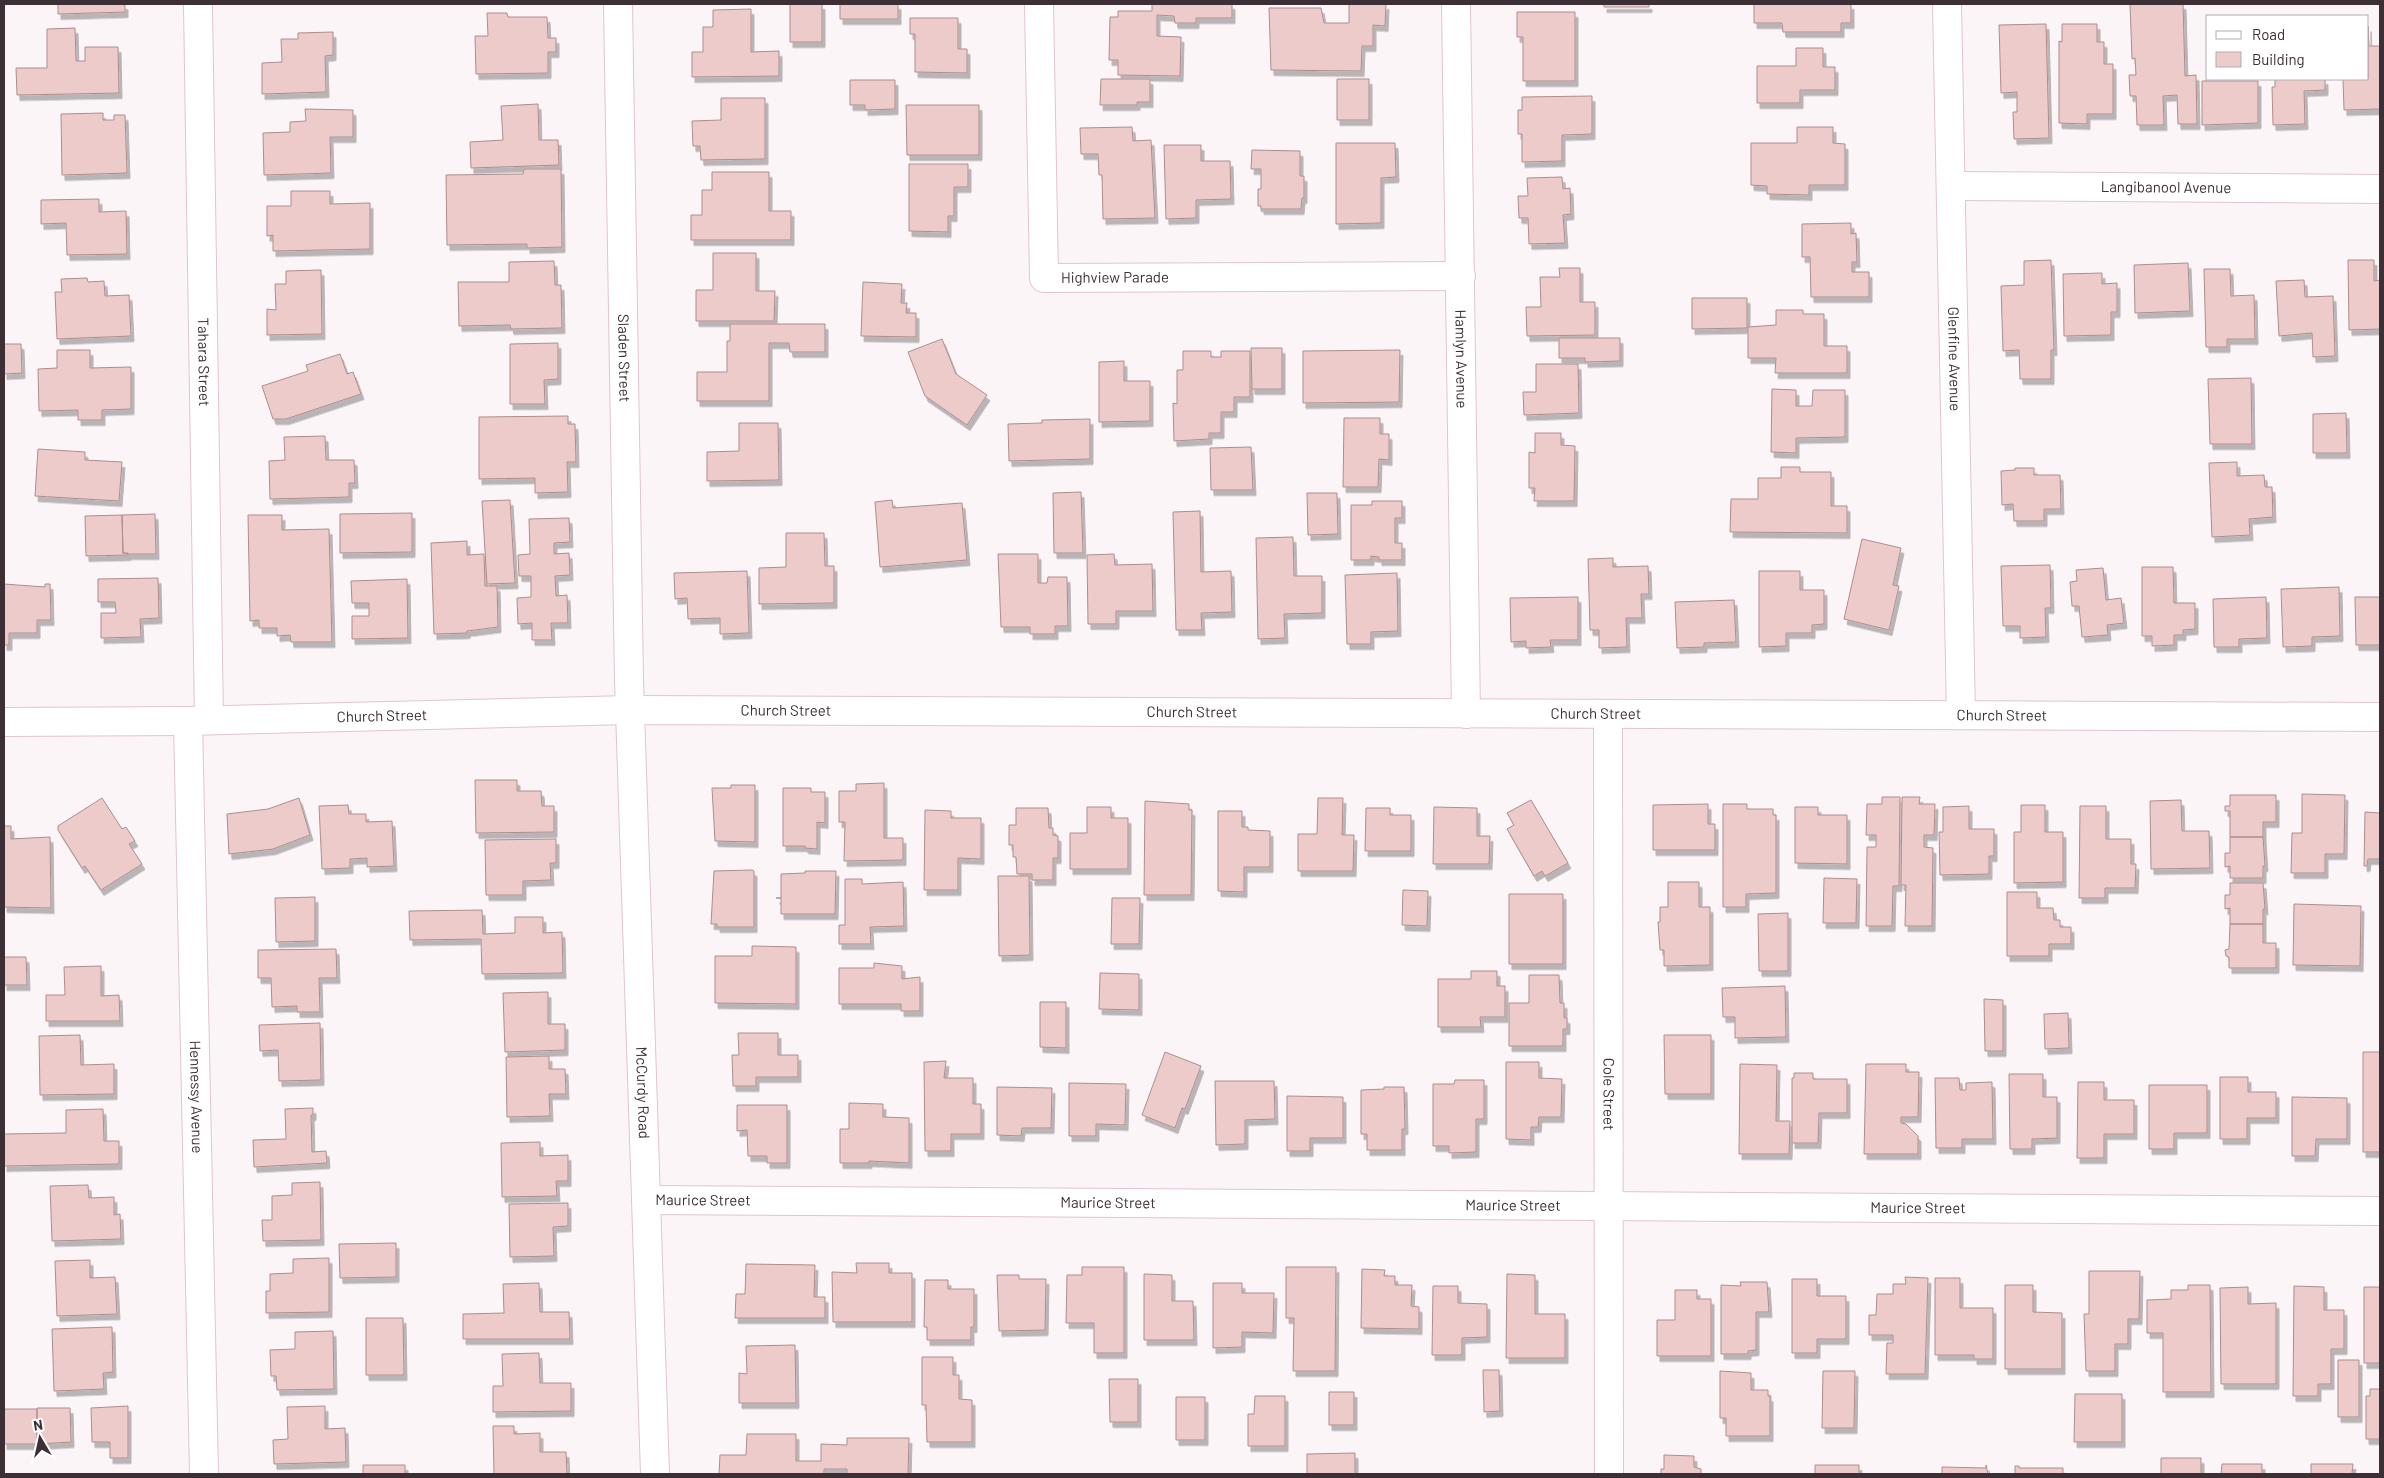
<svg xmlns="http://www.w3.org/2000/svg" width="2384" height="1478" viewBox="0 0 2384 1478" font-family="Barlow,sans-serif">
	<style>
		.building { fill: #eecbcb; stroke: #ad8d8d; filter: url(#shadow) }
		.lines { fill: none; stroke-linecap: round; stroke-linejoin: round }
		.street-casing { stroke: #e2c3d2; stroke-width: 30 }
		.secondary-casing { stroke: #e2c3d2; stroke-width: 30 }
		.street { stroke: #fff; stroke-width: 28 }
		.secondary { stroke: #fff; stroke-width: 28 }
		.labels { text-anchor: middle; stroke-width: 5; stroke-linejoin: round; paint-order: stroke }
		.street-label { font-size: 15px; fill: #3c3036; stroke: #fff }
	</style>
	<defs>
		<filter id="shadow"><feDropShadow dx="3" dy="5.5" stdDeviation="0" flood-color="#0004"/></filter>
	</defs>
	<rect width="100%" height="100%" fill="#fcf5f8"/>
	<path class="building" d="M58 4H125V12L58 14Z
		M790 4H822V42H790Z
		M840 4H898V19H840Z
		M1152 4H1232V18H1196V23H1175L1174 16 1157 15V36L1181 37 1180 76 1118 75V60H1109L1110 17H1118V11H1152Z
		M1349 4H1386L1385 26 1373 25V46H1362L1361 71 1271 70 1269 8H1321L1324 23H1349Z
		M1604 4H1649V7H1604Z
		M1754 4H1851V23H1841V32H1783L1782 23H1754Z
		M2130 4H2183L2185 76 2196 75 2197 124H2178L2177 95 2163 96 2164 125H2137L2136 96H2130L2129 75H2136L2135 58 2132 59Z
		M751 9V52L779 51V76L692 77V52H703V27H713V10Z
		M1517 12H1575V81H1523V37H1517Z
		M487 13H507L508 17H547L548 38H556V52H548V73L476 74 475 36H488Z
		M910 18H958V49H967V73L915 72V34H910Z
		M2046 24 2049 138 2014 139 2013 112H2017V92L2001 93 1999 25Z
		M2062 24H2097V42H2104V64H2113V114H2087V124L2059 123V41L2062 42Z
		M2368 26 2369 46H2380V109L2344 110 2343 79H2368Z
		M75 28 76 61H85V47H118L119 93 17 95 16 68H47V29Z
		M333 32V55L325 56 326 92 262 94V63L282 62 281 39H298V33Z
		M1796 48H1823V67H1835V90H1800V103H1757V66H1796Z
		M1101 79H1150V102H1137V105H1100Z
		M1337 79H1369V120H1337Z
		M2275 79H2325V90L2304 91 2305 124 2273 125 2272 87H2275Z
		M850 80H895V109L865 110V105H850Z
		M2202 81H2258V123L2202 125Z
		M1592 96V134L1562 135V161L1522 162V134H1518V110H1522V97Z
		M721 98H765V159L701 160 700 146H693L692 121 721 120Z
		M538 104 539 140H558L559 165 471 168 470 142 503 140 501 106Z
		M906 105H979V155H907Z
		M305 109 353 110V137H330L331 173 264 175 263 133 290 132V122L306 121Z
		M103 113V120H114V115H125L127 173 62 175 61 114Z
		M1132 127 1133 141 1151 140 1155 218 1103 219 1102 175H1099L1098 154H1081L1080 128Z
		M1797 127H1833V143L1845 144V185H1809V195L1767 194V186L1751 185V143H1797Z
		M1336 143H1395L1396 177 1381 178V223L1336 224Z
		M1164 145H1201V161H1230L1231 199 1196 200V218L1166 219Z
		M1252 150 1300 151V176H1304V198H1302L1301 209H1261V206H1258V189H1261V169H1251Z
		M909 164H968V187H954V216H948V232L909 231Z
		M524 169H561L562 247 527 248V244L447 245 446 175 523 174Z
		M712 172H769V211H791V240H691V215H702V190H712Z
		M1562 177 1563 189 1570 188 1571 214 1563 215 1565 243 1529 244 1528 218H1519L1518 196H1528L1527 178Z
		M291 191H330V204L370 203V249L273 251V235L267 236V206H291Z
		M99 199V212L126 211 127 254 67 255 66 223 41 224V200Z
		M1851 223V234L1856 233 1857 262H1852V272H1869V297H1811L1810 257H1802V224Z
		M713 253H756V291H775L774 321H696V290H713Z
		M2051 260 2054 350H2051V379H2020L2019 350 2003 351 2001 286 2024 285V261Z
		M2348 260H2374V281L2380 280V329L2349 330Z
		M554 261 555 285H561L562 328 511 329 510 325 459 326 458 282H509V262Z
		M2188 263 2190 311 2135 313 2134 265Z
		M1559 268H1580V302H1595V335L1527 336 1526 307H1541L1540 277H1560Z
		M2204 269H2230L2231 296 2254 295 2255 339H2227V347H2206Z
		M321 270 322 334 267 335V309L276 310 275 284H286V271Z
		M2102 273V284L2117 283V312H2111V335L2064 336 2063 274Z
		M87 278 88 282 104 281 105 296 129 295 131 336 57 339 55 292H62L61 279Z
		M2304 280 2305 297 2333 296 2335 356 2313 357 2312 333 2279 336 2276 281Z
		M863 282 902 284 901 303H907L906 313H916V337L861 336Z
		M1692 298H1747V328L1692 329Z
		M1776 310H1803V314H1824V346H1847V373H1775L1776 358H1748V327L1776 325Z
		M730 324H825V352H790L789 343H769V401H697V372H727V341H730Z
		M1559 338H1620V361L1585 362V358H1559Z
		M942 339 956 374 987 395 967 425 925 396 908 352Z
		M558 343V379L544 380 545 404H510V344Z
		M4 344H21L22 373 4 374Z
		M1251 348H1282V389H1252Z
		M57 350H90V368L131 367V409L102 410V420H78V410L39 411 38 369 57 368Z
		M1400 350 1399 402 1303 403V351Z
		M1183 351H1211V357H1221V351H1250V397H1234V412H1221V433H1209V439L1174 441 1173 403 1177 404V370H1183Z
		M340 354 347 374 353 372 361 394 286 419H273L262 386 308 371 306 365Z
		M1124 361V381H1150V421L1099 422V362Z
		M1536 364H1578L1579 413 1524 415 1523 392H1536Z
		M2251 378 2252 444H2210L2208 379Z
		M1772 389 1796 390V406H1812L1813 390H1845V437L1796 438V453L1771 452Z
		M2346 413 2347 453H2313V414Z
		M568 416V424H575L576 462H567L568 492 535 493V478L479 479V417Z
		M1344 418H1380V434H1389V460L1379 459 1378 487H1343Z
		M1090 419V459L1009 461 1008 424 1042 423V420Z
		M739 423H778L779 480 707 481V452L739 451Z
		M1535 433H1561V445L1575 446 1574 501H1534L1535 488H1529V452L1535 453Z
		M325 436 326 460H354L355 483H349V497L270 499 269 461 285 460 284 437Z
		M1251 447 1253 490H1211L1210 448Z
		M38 449 85 452V460L122 462 119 501 35 496Z
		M2237 462V476L2264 475 2265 487H2272L2273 517 2249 519 2250 535 2212 537 2209 463Z
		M1781 467H1800V472H1831V506H1847V533L1730 532 1731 499H1758V478H1781Z
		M2015 468H2034V475H2060L2061 509H2044V521H2014L2013 504 2002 505 2001 471 2015 470Z
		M1081 492 1083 553H1054L1053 493Z
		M1307 493H1337L1338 534 1308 535Z
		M510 500 515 583 487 584 482 501Z
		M892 500 893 508 962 503 967 560 880 567 875 502Z
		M1372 501H1402V518H1395V543H1402V560H1379V557L1371 556V560H1351V505H1372Z
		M1200 511 1201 572 1231 571 1232 612 1201 613 1202 630H1176L1173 512Z
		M412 513V552L340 553V514Z
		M155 514 156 554H128L123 553 122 515Z
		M122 515 123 553H128V555L86 556 85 516Z
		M248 515H282V530L329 529 332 642H291L290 635 277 636V628H259V620L250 621Z
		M569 518 570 542 554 543V554L569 553 570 575 555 576 556 596 567 595 568 623H551L552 640H532V623L518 624 517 598 531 597V576H519L518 555 530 554 529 519Z
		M786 533H824L825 566H834V603L759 604V568L786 567Z
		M1293 537 1294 576H1322V613L1284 614 1285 638 1258 639 1256 538Z
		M1862 539 1901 548 1893 585 1899 586 1889 630 1844 619Z
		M467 541V555L484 554 485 586H497L498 627 467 631V633L434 634 431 543Z
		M998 554H1038V583H1047L1048 577H1067L1068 626H1055V634H1030V627H1001Z
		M1114 554 1115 565 1152 564 1153 611H1116V624H1088L1087 555Z
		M1613 558V567L1648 566 1649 594H1641L1642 618H1626L1627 647 1599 648V630H1590L1588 559Z
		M2050 565 2051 608H2045L2046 637 2020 638V626H2003L2001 566Z
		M2142 567H2173L2174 603H2195V629L2183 630V635H2174V645L2152 646V636H2142Z
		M2103 568 2106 600 2121 598 2124 623 2107 625 2108 635 2082 637 2079 606H2072L2070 582 2077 581 2076 570Z
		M747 571 749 633 720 634V618L688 619 687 598 675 599 674 573Z
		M1759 571H1800V590H1824V624L1812 625V633H1786V646L1759 647Z
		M1397 573 1398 631 1371 632V644H1347L1345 575Z
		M158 578 159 618 140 619 141 637 101 638V613H116L115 602H98V579Z
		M407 579 408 638 352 639V616H369V603H352L351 581Z
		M4 584 45 587V584H50L51 620H37V633H9V645H4Z
		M2339 587 2340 636 2312 637V646L2283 647 2281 589Z
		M1578 597V640H1550L1551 647 1526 648V641L1511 642 1510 598Z
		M2266 597 2267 638 2239 639V647H2214L2213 599Z
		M2355 597H2380V645H2356Z
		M1734 600 1736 642 1704 643V647L1677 648 1675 602Z
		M475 780H517V791H541L542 806H554V832L476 833Z
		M884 783V838H903V860L844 861 845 822H839V791H856V784Z
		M731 785H755V842L715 841 712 788H731Z
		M783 788H811V792H825V823L817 822V849L805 848V846H783Z
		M2302 794 2345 795 2344 854H2325V873H2291L2292 833H2302Z
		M2230 795H2276V822H2263V837H2230V811H2225V806H2230Z
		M1882 797H1900L1899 886H1893L1892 926H1866L1867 847H1876V835H1866L1867 804H1882Z
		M1902 797H1920L1919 804H1935L1934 835H1924V847L1933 848 1932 926H1905L1906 885H1901Z
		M102 798 122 829 126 827 135 841 129 844 142 864 101 890 85 866 82 868 58 830V826Z
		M299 798 310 835 273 849 229 854 227 814 268 809Z
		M1318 798H1343L1342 835H1354L1353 871H1298V834H1317Z
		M1531 800 1568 863 1545 876 1542 871 1534 876 1507 829 1514 825 1507 813Z
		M2181 800 2182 831H2209L2210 868 2151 869 2150 801Z
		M1145 801 1189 804V810H1192L1191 895H1144Z
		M1708 804V824H1715V850H1653V805Z
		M1723 804H1747V809H1773V815H1776V893L1746 894V907H1723Z
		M348 805 349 814H366V822L392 821 394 866 367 867V858L350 859V868L322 869 319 806Z
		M2021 805H2045V832H2063V882L2014 883V832H2021Z
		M1969 806V829H1994V856H1989V874L1940 875 1939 832H1943V807Z
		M2080 806H2106V839H2131V864H2136L2135 888H2105V898H2079Z
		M1087 807H1111V818H1128V869H1070V833H1087Z
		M1434 807 1477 808V836H1490L1489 864H1433Z
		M1795 807H1818V815H1847V864L1795 863Z
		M1016 808H1048L1049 828H1053V835L1058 836V858H1053V880H1032V874H1017L1016 857H1013V845H1009V825H1016Z
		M1366 808H1390V815H1411V851H1365Z
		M925 810 951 811V818H981V859L958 858V890H924Z
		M1218 811H1242V827H1248V830L1270 831V867H1244V892L1218 891Z
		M2365 812 2380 813V859H2368L2367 866H2364Z
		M4 826H11V839L50 837 51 908 4 907Z
		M2230 837H2263L2265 866H2263V878H2230V866L2225 867V853H2230Z
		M556 839V863H550L551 880 523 881V895H486L485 840Z
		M752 870 754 871V927H717V924H711L714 871Z
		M805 871H836L835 914H781V898H776H781V874L805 873Z
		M998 876H1029L1030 955 999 956Z
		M1824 878 1857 879 1856 923H1823Z
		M845 879H862V884L903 882 904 926 870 927 871 944H839V925H845Z
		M1668 882H1699V907H1710V965L1664 966V950H1660L1658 922H1660V907H1668Z
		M2230 883H2263L2265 909H2263V924H2230V908L2225 909V895H2230Z
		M1403 890 1428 891 1427 926 1402 925Z
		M2007 892H2037V908H2053L2054 920H2060V927H2071V944H2049V956H2007Z
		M1509 894H1563V964H1509Z
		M315 897V941L276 942 275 898Z
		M1112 898H1140L1139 944H1111Z
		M2294 904 2361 906 2360 966 2293 965Z
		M482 910 483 934 515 933V917H543V933L562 932 563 973 482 974 481 939 410 940 409 911Z
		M1788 913V971H1759L1758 914Z
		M2230 924H2263V943H2276V968H2229V957L2226 956 2225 950 2229 949Z
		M752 946 796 947V1004L715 1003V956H752Z
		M336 949 337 978H319L320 1012H297V1006L272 1007 271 978H258V950Z
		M4 957H26L27 985H4Z
		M874 963 902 966V979L920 977V1011H901V1004H839V968H874Z
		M101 966V996L119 995 120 1021H46V995H65L64 967Z
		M1471 971H1497V986H1505V1017H1480L1481 1027H1438V979H1471Z
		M1100 973 1139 974V1010L1099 1009Z
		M1529 975H1559L1560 1003H1564V1018H1567V1029H1563V1046H1509V1003H1529Z
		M1785 986 1786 1037 1735 1038V1017H1723L1722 988Z
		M548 992V1024H565V1050L505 1052 503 993Z
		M1984 999 2003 1000V1051H1985Z
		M1040 1002H1066V1048L1040 1047Z
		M2068 1013 2069 1048 2045 1049 2044 1014Z
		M320 1023 321 1080 279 1081 278 1050 260 1051 259 1025Z
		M738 1033H778V1055H798V1077H756V1086H733L732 1055H739Z
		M80 1035 81 1065 114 1064V1094L40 1095 39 1036Z
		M1664 1035H1711V1094H1665Z
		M1165 1052 1201 1066 1185 1109 1182 1108 1175 1128 1142 1115Z
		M2363 1052H2380V1152H2363Z
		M549 1056V1069H565L566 1094H549L550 1116 507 1117 506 1057Z
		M946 1061 944 1078H973V1104H981V1134H951V1151H925L924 1062Z
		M1506 1062H1539V1078L1562 1079 1561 1117H1539L1538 1127H1531V1140L1506 1139Z
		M1740 1064 1777 1065 1776 1121H1790L1789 1154H1739Z
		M1866 1064H1906V1072H1919L1918 1117H1901V1123L1906 1124 1918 1136V1154H1864Z
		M1794 1073H1813V1079H1847V1113H1819L1818 1143H1792V1078H1794Z
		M2009 1074H2043V1097H2057V1138L2032 1139V1149H2010Z
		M2220 1077H2248V1092H2276V1118H2247V1139H2220Z
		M1935 1078H1959L1960 1090H1966V1083L1992 1082 1993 1139H1962V1148H1936Z
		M1455 1080H1484V1119H1476V1152L1449 1153V1146H1433V1084H1454Z
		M1215 1081H1274L1275 1119 1245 1120V1144L1216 1145Z
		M2078 1082H2104V1100H2134V1134H2104V1158H2077Z
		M1069 1083 1126 1084 1125 1125 1096 1124V1136H1069Z
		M2149 1085H2207V1133H2174V1149H2149Z
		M997 1087 1052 1088 1051 1128H1022L1021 1136 997 1135Z
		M1384 1087H1404L1405 1129H1402V1150H1367V1134H1361V1090L1384 1089Z
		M1287 1096 1343 1097V1138H1310V1151H1287Z
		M2292 1097 2347 1098V1139H2316L2315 1156H2292Z
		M849 1103 883 1104V1117L909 1118V1163L869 1161V1163H840V1129H849Z
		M737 1105H787V1163H767V1156H748L747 1130 737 1131Z
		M313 1108V1115H311L312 1152 326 1151 327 1163 254 1167 253 1140 286 1139 285 1109Z
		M103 1109 104 1141H119V1164L4 1166V1134L66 1133V1110Z
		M540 1142V1156L568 1155V1181H556L557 1196 502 1197 501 1143Z
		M320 1182 321 1240 263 1241 262 1220H272V1196L292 1195V1183Z
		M88 1185 89 1198 114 1197V1215L120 1214 121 1239 52 1241 50 1186Z
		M568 1203V1226L553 1227 554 1256 510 1257 509 1204Z
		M396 1243V1277L340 1278 339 1244Z
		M329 1258V1312L266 1313V1291H270V1274L293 1273V1259Z
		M90 1260V1278L115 1277 117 1314 57 1316 55 1261Z
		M856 1263H889V1273H912V1322H833L832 1272 857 1273Z
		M746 1264 815 1265 814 1297H825V1318H735L736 1294H745Z
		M1082 1267H1124V1353H1094V1323H1066L1067 1275H1082Z
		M1286 1267H1336L1335 1371H1293L1294 1318H1286Z
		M1362 1269 1385 1270 1384 1276H1395V1285H1412L1411 1306 1419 1307V1329L1361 1328Z
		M2089 1271H2140L2139 1319H2128V1344H2115V1371H2086L2084 1314H2089Z
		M1144 1274 1172 1275V1301H1193L1194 1340H1144Z
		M1507 1274 1535 1275V1314H1565V1358H1506Z
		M997 1275H1019V1279H1046L1045 1330 999 1331Z
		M1905 1277 1928 1278 1925 1374H1886L1887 1343H1893V1335H1869V1315H1876L1877 1294H1893V1284H1906Z
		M1935 1278H1960V1308H1993V1359H1974V1355H1935Z
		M1792 1279H1817V1296H1846V1339H1817V1353H1792Z
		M925 1280H948V1289H974V1327H971V1340H927V1327H924Z
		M1740 1282H1767L1769 1312H1756V1350L1748 1351V1354H1721V1285L1741 1286Z
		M539 1283 540 1312H569L570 1339H463V1314L504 1313 503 1284Z
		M1213 1283H1242V1293H1274L1273 1333 1242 1332V1347L1213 1348Z
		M2005 1285H2033V1312L2062 1313V1369H2005Z
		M2188 1285H2210L2211 1392H2163V1333H2147V1300L2171 1299V1290H2188Z
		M1433 1286H1458V1303L1487 1304V1337L1462 1338V1355H1432Z
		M2294 1286 2324 1287V1310H2344V1349H2331V1384H2318V1396H2293Z
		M2248 1287V1304L2276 1303V1384H2221L2220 1288Z
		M2364 1287H2380V1363H2364Z
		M1675 1290H1697V1299H1711V1356H1657V1320H1675Z
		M366 1318H403L404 1375H366Z
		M112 1327 113 1372 103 1373 104 1389 54 1391 52 1329Z
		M333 1331 334 1389 277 1390 276 1376H271L270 1350 295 1349V1332Z
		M795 1345 796 1403H739V1373L747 1374 746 1346Z
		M539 1353 540 1383H571V1411L493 1412V1386H503L502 1354Z
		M922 1357H953V1375H959V1399L972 1400V1442H927L926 1405H922Z
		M2338 1360H2359V1417H2338Z
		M1483 1370H1499L1500 1411 1484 1412Z
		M1720 1371 1751 1373V1390H1768V1396H1770V1436H1726V1418H1720Z
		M1823 1371H1855L1854 1428H1822Z
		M1109 1379H1138V1422H1110Z
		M2370 1389H2380V1439H2366V1396H2370Z
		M1329 1392H1354V1425H1329Z
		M2075 1394H2122V1442H2074Z
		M1255 1396H1285V1446H1248V1414H1254Z
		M1176 1397H1205V1440H1176Z
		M128 1406V1458H110V1442H92L91 1408Z
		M325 1406V1429L345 1428 346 1462 274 1464 273 1440 288 1439 287 1407Z
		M37 1408H70L71 1442 37 1444Z
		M4 1409H37V1444H4Z
		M493 1426H514V1434L540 1433V1452H566L567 1474H494Z
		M747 1434H796V1461H821V1444L847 1445V1438H909L908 1474H847V1469H824V1474H719L720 1455H746Z
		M1355 1453V1474H1307V1454Z
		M1664 1455 1694 1456V1467L1701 1469V1474H1661V1469H1664Z
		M2161 1458H2201V1474H2161Z
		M2222 1464H2262V1474H2221Z
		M2311 1464H2353L2352 1474H2311Z
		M363 1465H405V1474H363Z
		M1815 1465H1859V1474H1815Z
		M1986 1465 1988 1474H1942V1467L1986 1468Z
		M2015 1466H2019V1468H2063V1474H2015Z"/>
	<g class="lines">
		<defs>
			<g id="street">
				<path id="s1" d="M198 4 209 720"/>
				<path id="s2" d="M1039 4 1044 278 1461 276"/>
				<path id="s3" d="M1456 4 1466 714"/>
				<path id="s4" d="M1947 4 1961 715"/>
				<path id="s5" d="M1951 186 2380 189"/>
				<path id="s6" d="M1608 714 1609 1474"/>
				<path id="s7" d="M188 721 204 1474"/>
				<path id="s8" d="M647 1200 2380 1211"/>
			</g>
			<g id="secondary">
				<path id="s9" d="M618 4 629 680 655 1474"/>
				<path id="s10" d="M4 722 188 721 630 710 2380 717"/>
			</g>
		</defs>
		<use href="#street" class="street-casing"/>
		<use href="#secondary" class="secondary-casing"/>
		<use href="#street" class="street"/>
		<use href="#secondary" class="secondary"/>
	</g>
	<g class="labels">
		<g class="street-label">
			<text dy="5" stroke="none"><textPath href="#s5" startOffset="215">Langibanool Avenue</textPath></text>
			<text dy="5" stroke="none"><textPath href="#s2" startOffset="345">Highview Parade</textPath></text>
			<text dy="5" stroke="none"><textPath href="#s9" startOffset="354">Sladen Street</textPath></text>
			<text dy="5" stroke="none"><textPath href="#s3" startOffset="355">Hamlyn Avenue</textPath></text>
			<text dy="5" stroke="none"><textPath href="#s4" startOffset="355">Glenfine Avenue</textPath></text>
			<text dy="5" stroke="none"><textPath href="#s1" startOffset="358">Tahara Street</textPath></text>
			<text dy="5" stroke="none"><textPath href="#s10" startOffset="782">Church Street</textPath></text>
			<text dy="5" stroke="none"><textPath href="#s10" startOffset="1188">Church Street</textPath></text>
			<text dy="5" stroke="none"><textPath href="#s10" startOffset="1592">Church Street</textPath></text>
			<text dy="5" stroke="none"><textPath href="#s10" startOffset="1998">Church Street</textPath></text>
			<text dy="5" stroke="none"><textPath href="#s10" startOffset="378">Church Street</textPath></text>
			<text dy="5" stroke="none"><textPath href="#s9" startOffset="1089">McCurdy Road</textPath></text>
			<text dy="5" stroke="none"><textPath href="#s6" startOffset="380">Cole Street</textPath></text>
			<text dy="5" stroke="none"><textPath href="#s7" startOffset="376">Hennessy Avenue</textPath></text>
			<text dy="5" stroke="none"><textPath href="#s8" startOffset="56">Maurice Street</textPath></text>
			<text dy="5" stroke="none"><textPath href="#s8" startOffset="461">Maurice Street</textPath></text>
			<text dy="5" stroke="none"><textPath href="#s8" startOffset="866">Maurice Street</textPath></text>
			<text dy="5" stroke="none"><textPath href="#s8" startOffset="1271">Maurice Street</textPath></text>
		</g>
	</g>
	<rect width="2384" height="1478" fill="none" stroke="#3c3036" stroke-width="10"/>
	<rect x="2206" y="15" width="162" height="65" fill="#ffffff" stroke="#b1acaf"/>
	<rect x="2216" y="31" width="25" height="8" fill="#ffffff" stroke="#b1acaf"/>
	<text x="2252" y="40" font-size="15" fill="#3c3036">Road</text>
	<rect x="2216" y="52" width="25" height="15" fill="#eecbcb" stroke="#b1acaf"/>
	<text x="2252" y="65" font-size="15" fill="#3c3036">Building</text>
	<g transform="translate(40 1438) rotate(351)" stroke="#ffffff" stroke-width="4" paint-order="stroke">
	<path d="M0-4L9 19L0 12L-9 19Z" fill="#3c3036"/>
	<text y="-8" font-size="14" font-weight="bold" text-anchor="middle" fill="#3c3036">N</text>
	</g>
</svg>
